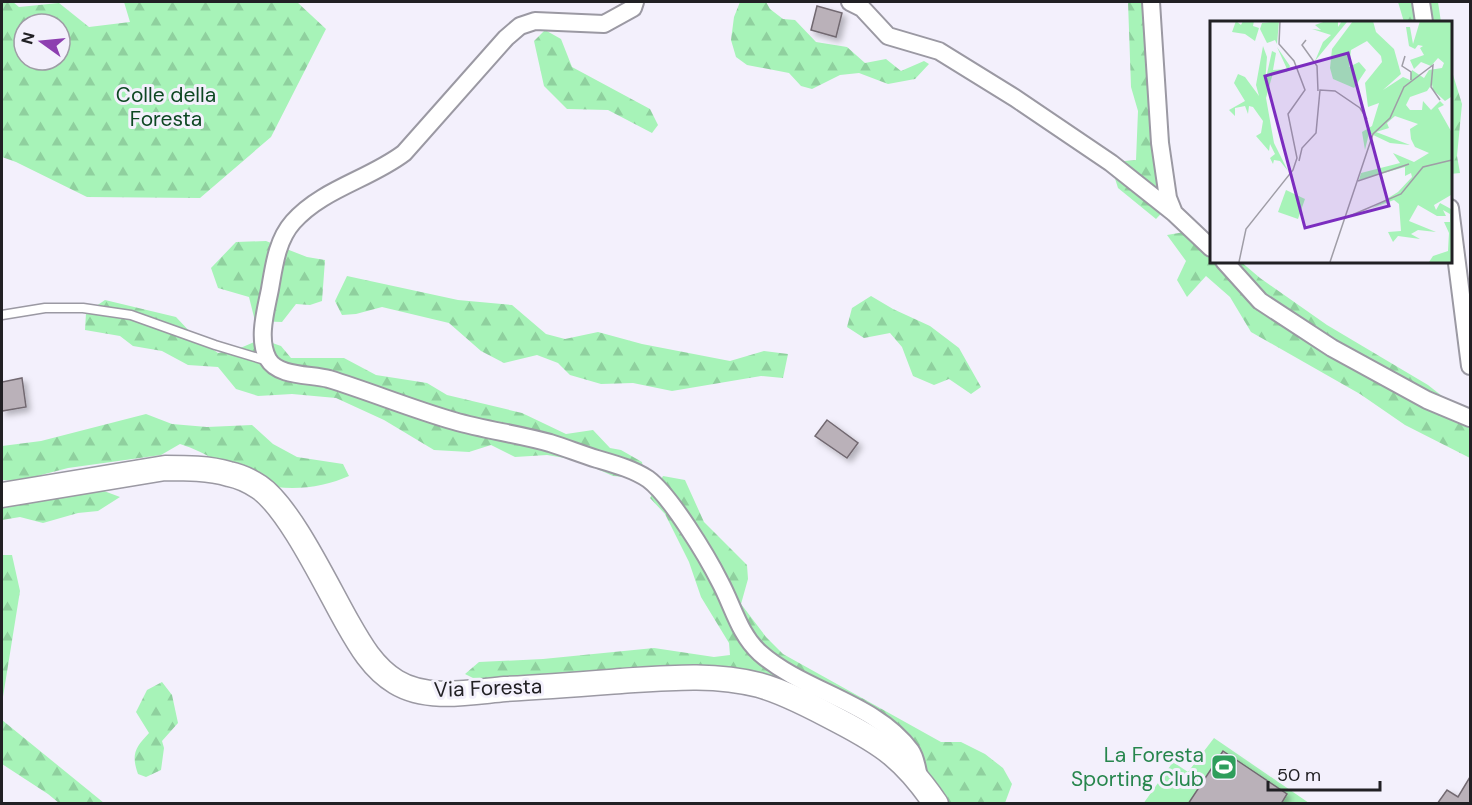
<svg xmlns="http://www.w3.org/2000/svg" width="1472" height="805" viewBox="0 0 1472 805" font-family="'DM Sans',sans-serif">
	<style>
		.forest { fill: url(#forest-firs); fill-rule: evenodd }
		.pitch { fill: #a7f3b8 }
		.building { fill: #bab1b9; stroke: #726971; stroke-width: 1.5; filter: url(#shadow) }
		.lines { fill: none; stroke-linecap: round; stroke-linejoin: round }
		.lane-casing { stroke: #9b99a3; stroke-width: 11 }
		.street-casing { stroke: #9b99a3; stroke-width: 20 }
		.secondary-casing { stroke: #9b99a3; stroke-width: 27 }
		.lane { stroke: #fff; stroke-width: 8 }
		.street { stroke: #fff; stroke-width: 16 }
		.secondary { stroke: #fff; stroke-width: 24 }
		.labels { text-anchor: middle; stroke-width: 6; stroke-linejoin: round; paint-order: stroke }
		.park-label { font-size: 21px; fill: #0d4722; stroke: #f3f0fc }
		.street-label { font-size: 21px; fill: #212024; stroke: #f3f0fc }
		.leisure-label { font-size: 21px; fill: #27864d; stroke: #f3f0fc; text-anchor: end }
		.inset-road { fill: none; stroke: #9f9da6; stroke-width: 1.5 }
		.view { fill: #7b2cbf; fill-opacity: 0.15; stroke: #7b2cbf; stroke-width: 3 }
		.inset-edge { fill: none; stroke: #212024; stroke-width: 3 }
	</style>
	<defs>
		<pattern id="forest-firs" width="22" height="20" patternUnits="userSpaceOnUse" patternTransform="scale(1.5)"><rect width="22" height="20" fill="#a7f3b8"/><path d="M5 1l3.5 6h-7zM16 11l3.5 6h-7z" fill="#8fd09e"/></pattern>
		<filter id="shadow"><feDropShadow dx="4" dy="4" stdDeviation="3" flood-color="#0004"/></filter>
	</defs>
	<rect width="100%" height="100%" fill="#f3f0fc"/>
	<path class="forest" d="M2 2H13L19 7 59 3 89 27 130 22 124 2H297L326 29 271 137 200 198 87 197 16 162 2 157ZM24 24H60V60H24Z
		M740 2H766L770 9 783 19 795 20 816 42 847 47 865 63 886 59 901 71 924 61 929 64 915 79 888 84 859 73 840 75 812 89 801 86 789 73 747 65 736 57 731 40 734 17Z
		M1128 2H1157L1158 70 1170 142 1171 203 1156 219 1118 188 1112 169 1125 161 1136 160 1138 111 1131 87Z
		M1398 2H1438L1441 22H1404Z
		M545 30 561 39 572 67 650 109 658 125 652 133 608 110 567 109 544 86 534 41Z
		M1450 65 1462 104 1457 156 1460 173 1450 174Z
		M1202 229 1211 236V261H1240L1260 278 1327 325 1428 385 1470 418V458L1405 425 1360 394 1251 332 1230 297 1206 276 1187 297 1177 280 1186 261 1167 235Z
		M266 241 307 257 325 260 322 301 310 305 296 304 282 322 255 321 249 297 218 288 211 268 236 242Z
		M347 276 458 300 512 305 546 334 565 339 598 332 642 344 730 361 764 351 788 354 783 378 761 376 672 391 633 383 601 384 570 375 558 363 537 355 504 363 481 351 449 323 382 307 356 314 342 315 335 301Z
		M871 296 893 309 930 326 959 348 981 387 971 394 949 379 934 385 913 376 902 347 890 333 864 338 847 327 852 308Z
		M105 300 176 317 193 335 218 353 238 349 261 339 281 346 291 358H344L376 375 427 383 447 395 522 413 566 434 593 430 610 448 621 450 642 462 643 468 637 478 613 476 577 460 547 455 515 457 491 445 469 452 434 450 384 420 336 398 292 394 258 396 236 389 218 367 188 365 162 351 133 346 120 336 85 330 86 313Z
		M146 414 172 424 207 427 252 425 273 444 297 457 343 464 349 476C324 487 288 493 261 483 233 472 209 453 180 444L161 455 68 468 18 481 2 480V446L41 441Z
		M663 476 685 480 704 522 747 565 748 579 741 604 766 637 783 654 941 742H961L985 754 1003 768 1012 784 1005 803H948L796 686 479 681 465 674 479 662 543 659 654 648 714 657 730 655 729 643 701 597 689 562 665 514 650 498Z
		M104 491 120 497 98 511 78 513 43 523 20 517 2 520V501Z
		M2 555H12L20 591 2 703Z
		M162 682 172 695 178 723 162 741 164 748 161 770 146 777 138 774C131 754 135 748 149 733L136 712 147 690Z
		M2 720 104 803H59L48 794 2 764Z"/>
	<path class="pitch" d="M1214 738 1309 803 1143 804 1173 762 1188 772Z"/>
	<path class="building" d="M817 6 842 13 836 37 811 30Z
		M22 378 26 407 2 411V382Z
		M827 420 858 443 847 458 815 436Z
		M1223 751 1287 794 1281 804H1188Z
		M1470 777V804H1437L1447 790 1458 797Z"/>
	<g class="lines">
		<defs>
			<path id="lane" d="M2 315 45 308H83L131 315 215 345 268 361"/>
			<path id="street" d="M635 2 633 8 604 24 535 21 520 26 506 38 404 153C370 179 322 189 293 222 277 240 274 266 270 289 266 310 257 339 268 359 278 377 311 374 329 379 371 392 412 409 454 421 485 430 518 434 550 443 566 448 581 454 597 459 614 464 633 469 648 479 670 495 707 556 720 582 733 606 739 634 760 653 804 692 875 702 911 751 916 758 917 769 919 777
				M850 2 862 8 888 36 939 51 1015 98 1111 163 1174 213 1211 248
				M1151 2 1160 143 1168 198 1174 213
				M1421 2 1424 22
				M1450 208 1470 366
				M1224 261 1260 301 1332 348 1427 400 1470 418"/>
			<path id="secondary" d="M2 495 165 468C186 468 209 468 229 474 239 476 250 481 259 487 290 508 327 587 347 622 360 645 373 668 396 682 427 701 471 692 505 689 544 687 582 684 621 681 666 678 714 673 759 685 785 692 815 708 839 721 885 745 906 760 936 804"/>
		</defs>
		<use href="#lane" class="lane-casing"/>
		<use href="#street" class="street-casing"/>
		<use href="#secondary" class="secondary-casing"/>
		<use href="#lane" class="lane"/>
		<use href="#street" class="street"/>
		<use href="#secondary" class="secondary"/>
	</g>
	<defs>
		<symbol id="stadium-square" viewBox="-11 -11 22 22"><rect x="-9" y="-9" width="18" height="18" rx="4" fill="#2e9e5b" stroke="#f3f0fc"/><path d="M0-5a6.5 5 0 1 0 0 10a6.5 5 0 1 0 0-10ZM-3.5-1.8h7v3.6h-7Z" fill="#fff"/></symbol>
	</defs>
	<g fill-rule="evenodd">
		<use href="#stadium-square" x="1209" y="752" width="30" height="30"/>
	</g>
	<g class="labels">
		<g class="park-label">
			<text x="166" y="102">Colle della<tspan x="166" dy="24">Foresta</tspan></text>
		</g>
		<g class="street-label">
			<text transform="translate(488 688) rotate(-2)" y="7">Via Foresta</text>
		</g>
		<g class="leisure-label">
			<text x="1204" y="762">La Foresta<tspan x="1204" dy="24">Sporting Club</tspan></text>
		</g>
	</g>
	<g transform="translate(1210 21)">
		<rect width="242" height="242" fill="#f3f0fc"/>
		<path d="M26 0 31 4 33 0H44L43 5 49 7 45 20 35 13 22 11ZM69 0 67 23 65 19 57 22 50 8 52 2ZM116 0H128V6L132 0 137 1 105 40 113 21 121 14 102 8 111 9 105 4ZM143 0H163L166 11 184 28 191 53 173 69 193 56 200 59 202 49 214 57 219 49 232 47 234 42 228 37 221 45 211 41 204 48 200 39 214 34 210 27 213 25 208 24 205 28 199 25 196 6H200L203 23 210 0H241V76L235 80 223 69 222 63 217 70 200 76 196 84 200 89H212L213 80 221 89 230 80 234 84 228 87 241 110V174L224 184 226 189 230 182 241 188V241H219L223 235 238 230 239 212 234 201H240V193L233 189 236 195H227L208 184 199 200 226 211 208 209 201 213 210 218 188 215 183 221 178 211 191 210 189 183 184 179 162 187 188 171 202 156 201 152 195 155V146L149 159 151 152 190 142 183 132 204 141 219 132 205 126 201 118 200 108 208 103 185 95 177 102 179 107 166 111 200 124 180 122 159 112 155 129 152 111 162 105 169 82 158 86 155 62 172 41 171 35 157 20 141 29 139 46 149 41 156 49 144 67 123 58 120 47 122 28ZM53 25 57 36 55 62 62 30 66 32 63 49 77 48 67 26 80 45 77 51 63 52 56 77 64 122 78 150 70 140 64 139 63 143 60 137 65 133 60 123 59 130 46 115 51 112 53 100 43 86 39 85 38 93 35 85 25 87V95L19 89 35 80 24 62 28 53 35 56 49 75 46 64Z" fill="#a7f3b8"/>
		<path d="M76 169 95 178 88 198 68 191Z" fill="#a7f3b8"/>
		<path class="inset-road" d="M96 19 92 24 107 45 108 70M195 35 192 45 201 51V59M89 140 92 127 106 112 110 69 125 70 150 87 157 98M148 160 199 143M135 197 191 173 213 146 242 139M29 241 36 208 83 149 87 137 78 93 95 69 84 40 69 23 70 0M120 241 163 113 180 97 194 66 223 44 221 66 230 79"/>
		<path class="view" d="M138 32 179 185 95 207 55 55Z"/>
		<rect width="242" height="242" class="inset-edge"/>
	</g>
	<rect width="1472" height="805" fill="none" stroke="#212024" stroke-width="6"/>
	<g transform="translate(42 42) rotate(285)"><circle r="28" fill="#f3f0fc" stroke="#9f9da6" stroke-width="1.5"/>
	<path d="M0-4.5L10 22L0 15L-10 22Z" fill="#8d3fb0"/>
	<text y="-9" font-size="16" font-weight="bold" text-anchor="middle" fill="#212024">N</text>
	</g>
	<path d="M1268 781v9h112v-9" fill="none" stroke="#212024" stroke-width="3"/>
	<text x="1277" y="781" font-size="18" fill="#212024" stroke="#f3f0fc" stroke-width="4.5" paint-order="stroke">50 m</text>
</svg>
